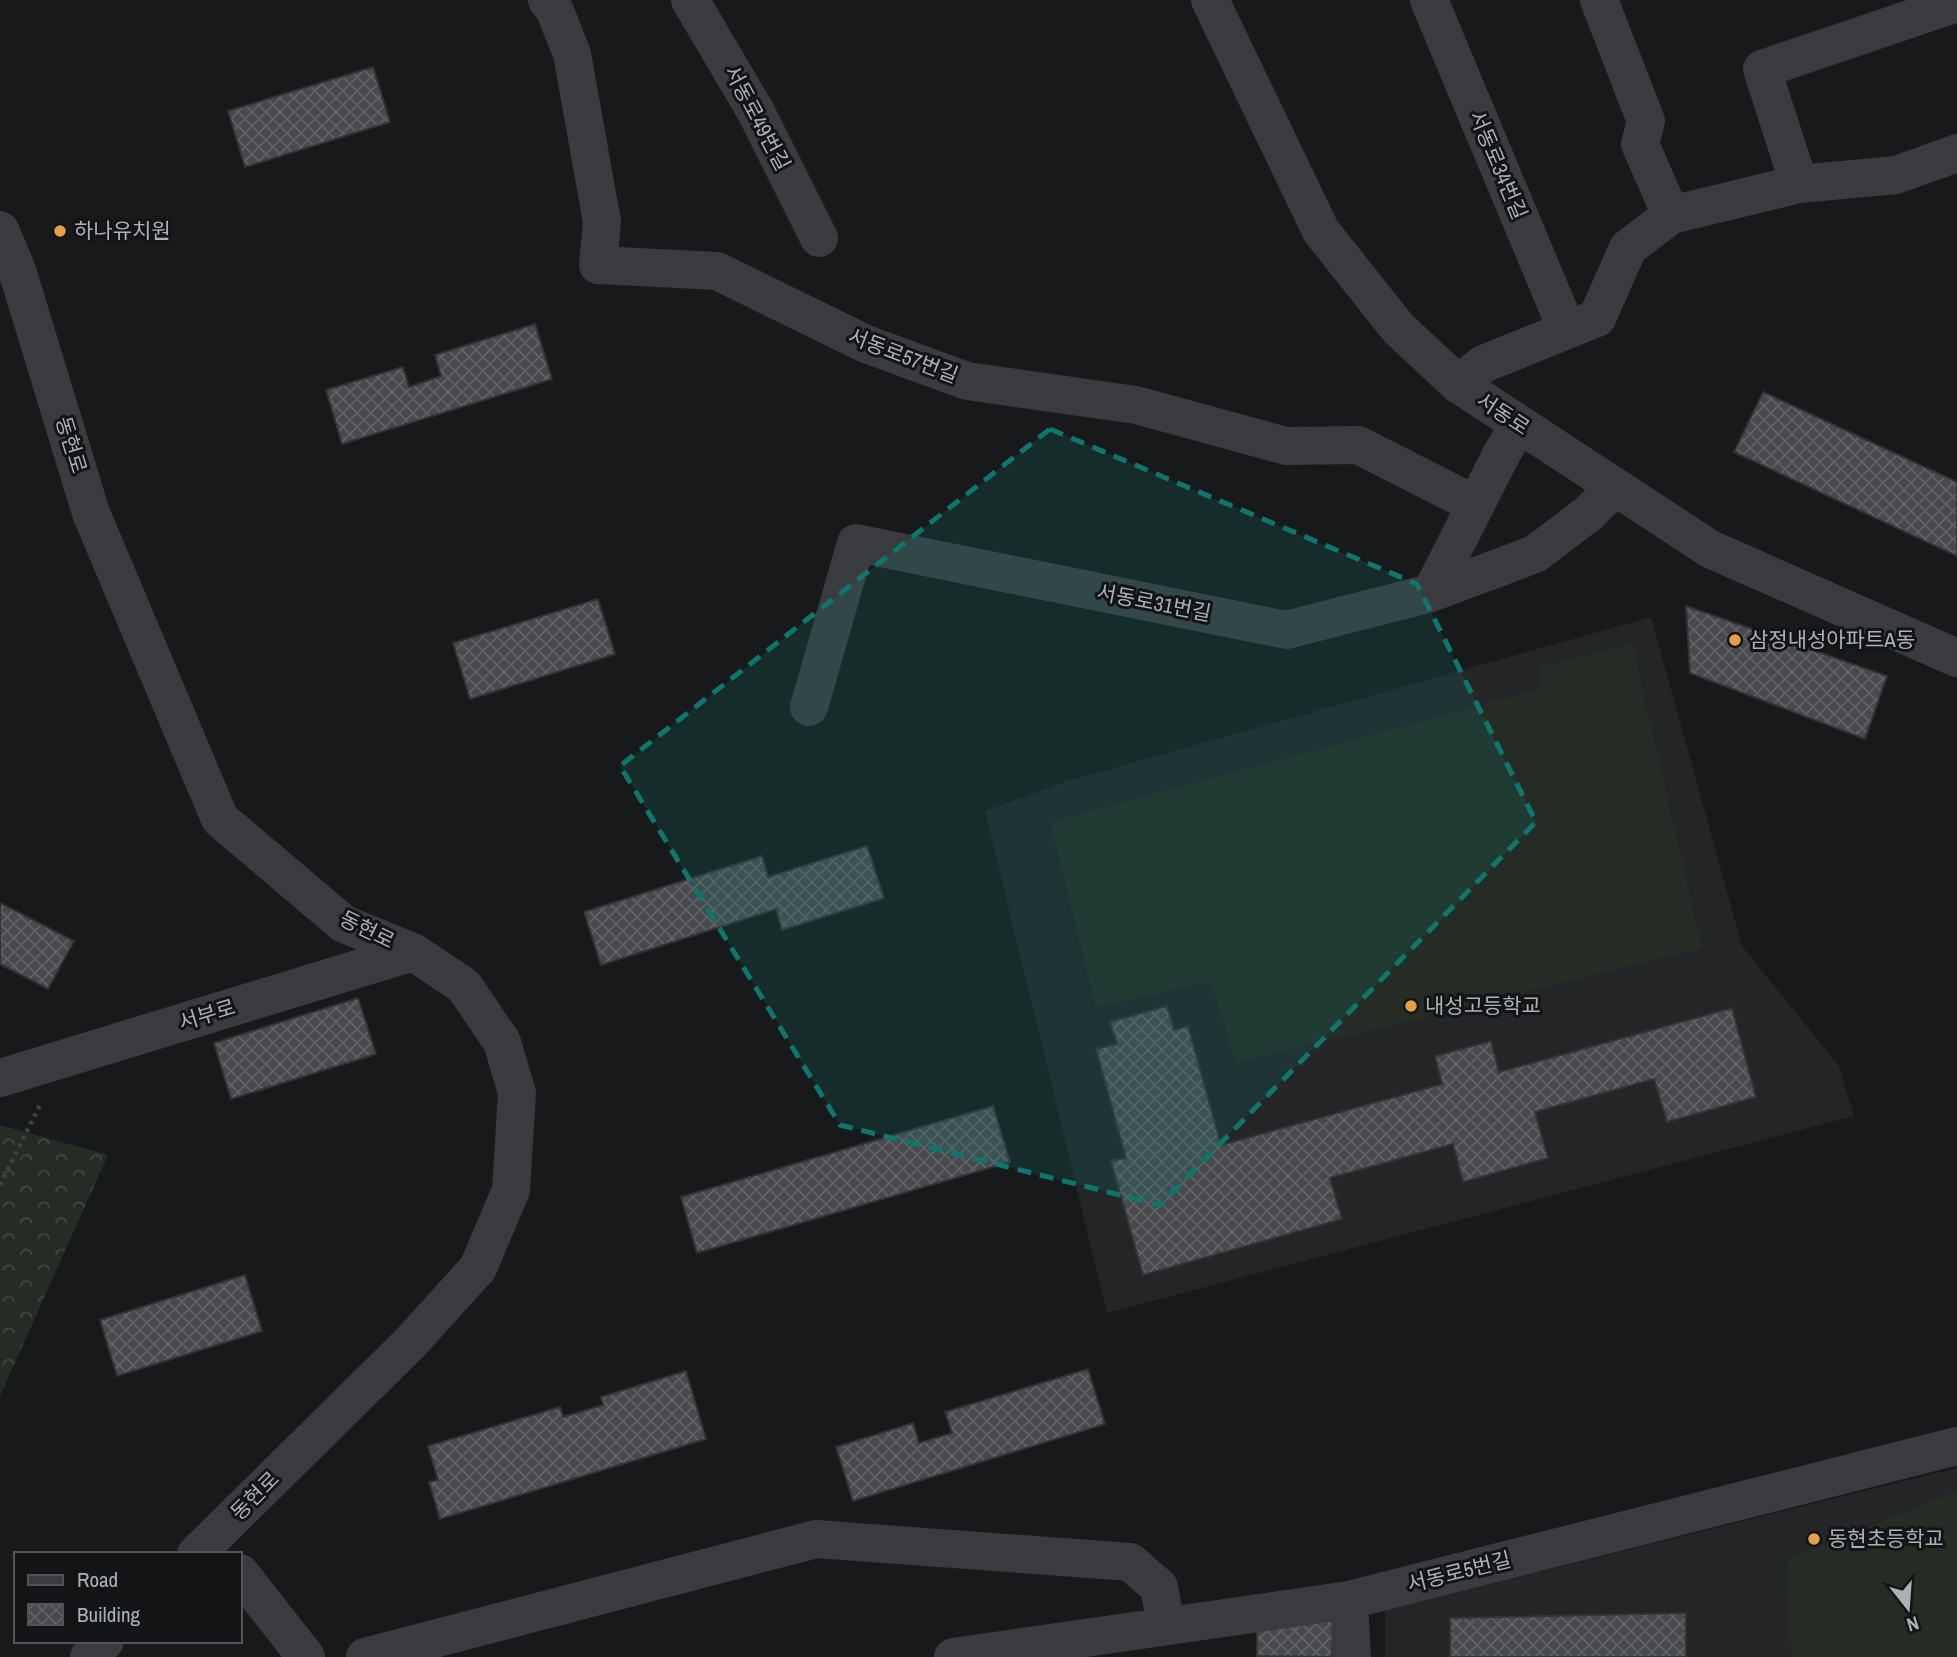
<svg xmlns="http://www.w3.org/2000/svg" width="1957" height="1657" viewBox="0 0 1957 1657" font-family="'Archivo Narrow','Noto Sans KR',sans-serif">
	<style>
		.built { fill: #242527 }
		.grass { fill: #252c25 }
		.forest { fill: url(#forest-crowns) }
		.building { fill: url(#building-cross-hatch); stroke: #333336; stroke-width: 2 }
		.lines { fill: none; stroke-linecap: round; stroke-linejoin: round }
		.path { stroke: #404246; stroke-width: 4.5; stroke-dasharray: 3.5 5; stroke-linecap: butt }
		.minor { stroke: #3a3b3f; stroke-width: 38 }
		.marked { fill: #0f766e; fill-opacity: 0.2; stroke: #0f766e; stroke-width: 5; stroke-dasharray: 14 9; stroke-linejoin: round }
		.poi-dot { fill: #e4a047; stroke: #131415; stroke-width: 2.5 }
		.labels { text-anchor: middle; stroke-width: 6; stroke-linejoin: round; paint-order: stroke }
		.street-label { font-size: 21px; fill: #acb1b9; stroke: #131415 }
		.poi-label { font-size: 21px; fill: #acb1b9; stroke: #131415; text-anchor: start }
	</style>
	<defs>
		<pattern id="forest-crowns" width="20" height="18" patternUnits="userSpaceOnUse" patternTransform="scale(1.75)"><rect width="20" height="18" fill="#252c25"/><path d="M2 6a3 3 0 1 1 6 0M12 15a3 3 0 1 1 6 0" fill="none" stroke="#424843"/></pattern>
		<pattern id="building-cross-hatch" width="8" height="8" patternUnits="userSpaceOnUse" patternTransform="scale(1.75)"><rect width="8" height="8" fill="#47494d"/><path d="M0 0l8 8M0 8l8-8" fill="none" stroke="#5f6165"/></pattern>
	</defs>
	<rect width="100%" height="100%" fill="#18191a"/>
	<path class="built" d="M1651 617 1742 946 1839 1066 1854 1116 1107 1313 985 811 1071 780Z
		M1957 1468V1657H1385V1610Z"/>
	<path class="grass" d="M1632 644 1702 948 1236 1063 1211 981 1096 1007 1050 822 1542 689 1539 667Z
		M1957 1491V1657H1791L1787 1560Z"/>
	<path class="forest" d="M0 1125 108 1155 0 1396Z"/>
	<path class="building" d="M373 67 390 122 245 167 228 111Z
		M535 324 552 379 342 444 326 390 403 367 409 387 441 376 435 355Z
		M1763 392 1957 482V556L1734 452Z
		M598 599 615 654 470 699 453 643Z
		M1686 606 1887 676 1865 739 1690 673Z
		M867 846 884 898 782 930 776 909 601 965 584 912 762 856 768 877Z
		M0 903 74 941 48 989 0 964Z
		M358 998 376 1054 231 1099 214 1043Z
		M1167 1006 1174 1030 1188 1026 1221 1145 1442 1084 1435 1056 1491 1041 1499 1072 1732 1008 1756 1097 1667 1122 1654 1079 1535 1112 1548 1158 1463 1182 1453 1144 1330 1178 1342 1219 1143 1275 1111 1161 1126 1158 1096 1049 1117 1044 1110 1022Z
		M993 1106 1010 1162 697 1253 681 1197Z
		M245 1275 262 1331 117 1376 100 1320Z
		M1088 1369 1105 1424 853 1501 836 1447 913 1423 919 1443 952 1433 945 1412Z
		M686 1371 706 1439 440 1519 429 1482 438 1480 428 1446 560 1407 563 1417 603 1405 601 1397Z
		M1686 1613V1657H1450V1618Z
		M1257 1619 1333 1620 1332 1657 1257 1656Z"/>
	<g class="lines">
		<path class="path" d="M0 1185 40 1105"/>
		<path class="minor" d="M547 0 555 11 572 54 602 222 598 265 717 271 866 344 967 381 1136 405 1286 446 1358 445 1476 505
			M690 0 756 112 819 238
			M1210 0 1321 231 1398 328 1458 384 1710 549 1957 658
			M1429 0 1567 330
			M1599 0 1646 121 1640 144 1671 215
			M1799 184 1762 69 1957 3
			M0 230 17 270 91 513 220 819 344 924 413 952 464 986 502 1042 517 1093 511 1190 478 1268 411 1342 196 1554
			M1458 384 1483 364 1597 318 1628 248 1671 215 1799 184 1896 175 1957 153
			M1431 593 1502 453 1519 424
			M809 707 856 543 1286 630 1431 593 1535 554 1589 513 1615 487
			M0 1078 413 952
			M240 1573 306 1657
			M1349 1600 1352 1657
			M89 1657 105 1641
			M365 1657 816 1539 1130 1562 1159 1587 1166 1626
			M953 1657 1349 1600 1957 1446"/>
	</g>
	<path class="marked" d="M1050 429 1417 584 1536 822 1160 1205 840 1125 620 766Z"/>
	<g class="poi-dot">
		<circle cx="60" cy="231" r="7"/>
		<circle cx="1735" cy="640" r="7"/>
		<circle cx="1411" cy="1006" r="7"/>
		<circle cx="1814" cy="1539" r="7"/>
	</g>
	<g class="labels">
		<g class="street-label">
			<text transform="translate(757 118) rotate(62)" y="7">서동로49번길</text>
			<text transform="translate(1498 165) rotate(67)" y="7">서동로34번길</text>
			<text transform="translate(903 356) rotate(21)" y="7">서동로57번길</text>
			<text transform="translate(1503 414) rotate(33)" y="7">서동로</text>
			<text transform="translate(71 445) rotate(73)" y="7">동현로</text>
			<text transform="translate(1154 603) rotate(11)" y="7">서동로31번길</text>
			<text transform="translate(367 930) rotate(26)" y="7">동현로</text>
			<text transform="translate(207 1015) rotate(-17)" y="7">서부로</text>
			<text transform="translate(255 1496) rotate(-45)" y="7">동현로</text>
			<text transform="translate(1459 1572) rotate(-14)" y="7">서동로5번길</text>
		</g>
		<g class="poi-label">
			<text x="74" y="238">하나유치원</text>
			<text x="1749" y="647">삼정내성아파트A동</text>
			<text x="1425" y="1013">내성고등학교</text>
			<text x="1828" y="1546">동현초등학교</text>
		</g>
	</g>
	<rect x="14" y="1552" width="228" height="91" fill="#131415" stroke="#505357" stroke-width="2"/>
	<rect x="28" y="1575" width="35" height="10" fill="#3a3b3f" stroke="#505357" stroke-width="2"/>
	<text x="77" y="1587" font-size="21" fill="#acb1b9">Road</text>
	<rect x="28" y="1604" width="35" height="21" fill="url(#building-cross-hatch)" stroke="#505357" stroke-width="2"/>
	<text x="77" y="1622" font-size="21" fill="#acb1b9">Building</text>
	<g transform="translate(1908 1608) rotate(163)" stroke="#131415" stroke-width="5" paint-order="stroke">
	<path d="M0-5L12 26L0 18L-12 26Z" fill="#acb1b9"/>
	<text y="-10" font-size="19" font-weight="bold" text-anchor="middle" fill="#acb1b9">N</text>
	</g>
</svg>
